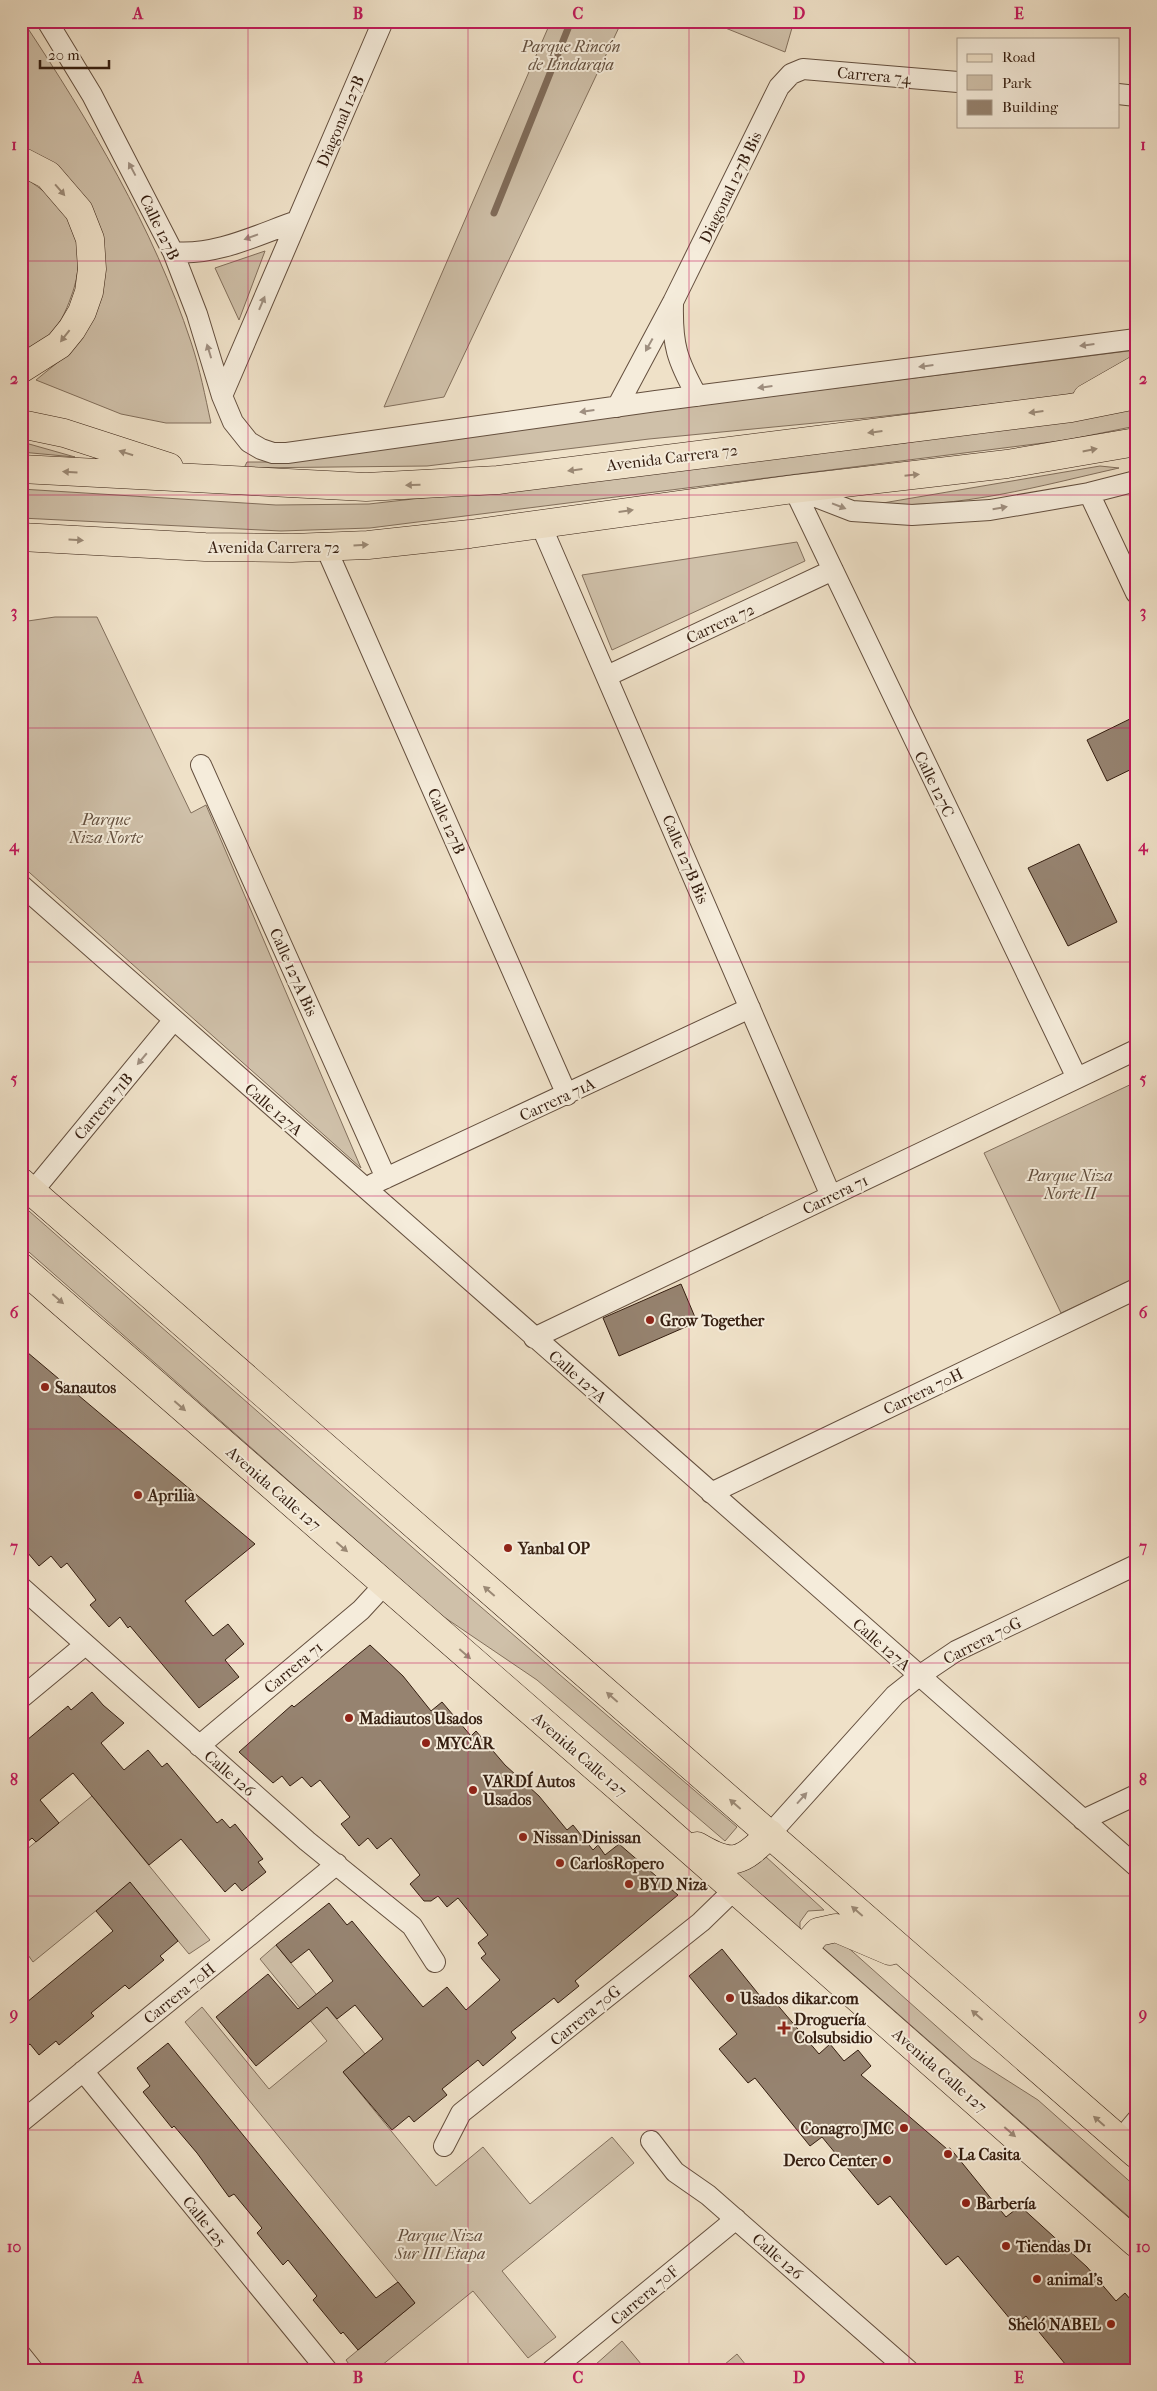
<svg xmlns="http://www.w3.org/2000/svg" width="1157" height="2391" viewBox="0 0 1157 2391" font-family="'IM FELL French Canon',serif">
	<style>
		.green { fill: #cfc0a9; stroke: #826f5c }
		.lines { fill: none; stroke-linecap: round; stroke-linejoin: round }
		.stream { stroke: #7f6b59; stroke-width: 7 }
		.building { fill: #968370; stroke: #351e10 }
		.street-casing { stroke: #644f3e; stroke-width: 22 }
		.primary-casing { stroke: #351e10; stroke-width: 29 }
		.highway-casing { stroke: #351e10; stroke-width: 29 }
		.street { stroke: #f5ecdb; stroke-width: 20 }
		.primary { stroke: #efe1c8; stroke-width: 28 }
		.highway { stroke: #efe1c8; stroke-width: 28 }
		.oneway { fill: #9f8f80 }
		.oneway2 { fill: #9b8975 }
		.grid { fill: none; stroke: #c2185b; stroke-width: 1; stroke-opacity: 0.55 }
		.poi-dot { fill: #8f2418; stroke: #f5ecdb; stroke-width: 2 }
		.labels { text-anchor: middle; stroke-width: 4; stroke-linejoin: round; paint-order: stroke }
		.park-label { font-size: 16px; font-style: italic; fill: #634f3e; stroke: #f5ecdb }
		.street-label { font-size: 16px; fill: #351e10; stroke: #f5ecdb }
		.poi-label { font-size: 16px; font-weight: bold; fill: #351e10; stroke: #f5ecdb; text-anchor: start }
		.neatline { fill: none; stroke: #c2185b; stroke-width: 2 }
		.grid-label { font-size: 16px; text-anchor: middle; font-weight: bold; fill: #c2185b }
	</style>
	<rect width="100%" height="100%" fill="#efe1c8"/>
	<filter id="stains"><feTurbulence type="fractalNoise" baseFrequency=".004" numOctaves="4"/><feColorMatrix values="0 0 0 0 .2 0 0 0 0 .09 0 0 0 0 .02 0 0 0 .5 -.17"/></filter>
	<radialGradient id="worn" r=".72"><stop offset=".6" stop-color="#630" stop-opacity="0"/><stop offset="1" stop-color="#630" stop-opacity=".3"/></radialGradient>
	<path class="green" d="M21 21H23C90 122 153 227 191 342 200 369 205 396 211 423H166L121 414 36 380 68 354 103 262 21 150Z
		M551 21H622L444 397 384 407Z
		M708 21H794L785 52Z
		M21 176C69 203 91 244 71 297 66 311 59 327 47 337 40 343 30 348 21 353Z
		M265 251 239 320 215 268Z
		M1136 350V358L1072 395 867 418 649 439 427 466 244 468 247 462H278L464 435Z
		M1136 409V426L1067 440 370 528 281 531 21 518V489L276 505 369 504 904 443Z
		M21 442H22L75 457 21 452Z
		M1100 466 1119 468C1039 486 960 509 877 504Z
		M797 542 805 561 612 650 582 575Z
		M55 617H97L191 813 206 805 361 1168 21 865V622Z
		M1136 1082V1278L1061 1313 984 1153Z
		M21 1204 453 1583 737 1827 725 1841 537 1680 441 1615 21 1245Z
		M92 1796 210 1940 189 1954 130 1883 33 1962 21 1945V1854Z
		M765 1856 824 1910 808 1911 800 1922V1932L728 1866Z
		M835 1936 972 2058 1038 2100 1136 2187V2223L822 1947Z
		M276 1945 365 2054 343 2072 436 2186 483 2147 530 2204 612 2137 634 2163 502 2271 556 2337 528 2358 473 2291 376 2370H353L346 2360 415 2303 185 2022 202 2007 269 2089 327 2041 260 1959Z
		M622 2341 646 2370H599L595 2365Z
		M737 2354 750 2370H718Z"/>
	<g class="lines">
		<path class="stream" d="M494 213 571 21"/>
	</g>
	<path class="building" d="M1136 716V767L1107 781 1087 740Z
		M1079 844 1117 922 1068 946 1028 868Z
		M681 1284 697 1322 619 1356 603 1318Z
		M21 1347 255 1544 185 1601 213 1636 228 1624 244 1644 225 1660 239 1677 199 1708 130 1626 128 1628 120 1617 109 1627 90 1605 96 1600 67 1563 61 1568 51 1556 39 1566 21 1545Z
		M370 1645 403 1676 431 1711 442 1702 471 1736 476 1731 505 1765 539 1796 567 1830 573 1825 593 1850 598 1845 605 1855 619 1844 678 1895 575 1981 579 1986 558 2003 554 1998 511 2032 516 2038 483 2066 478 2060 442 2089 447 2095 431 2108 414 2122 409 2116 392 2130 343 2072 383 2039 355 2005 337 2019 327 2007 256 2066 216 2017 268 1974 298 2009 333 1981 309 1949 291 1963 276 1945 329 1903 347 1925 352 1921 423 2007 447 1987 466 2010 500 1980 481 1958 486 1954 478 1943 488 1935 458 1898 447 1907 438 1896 431 1901H424L410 1884 420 1875 391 1838 377 1849 368 1838 359 1846 341 1824 350 1817 320 1780 311 1787 302 1777 290 1786 282 1776 273 1783 239 1752 292 1705 294 1707Z
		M92 1692 103 1705 124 1723 101 1743 124 1770 148 1750 162 1767 167 1763 217 1823 222 1819 230 1828 235 1824 263 1859 258 1862 266 1872 242 1891 235 1883 225 1892 181 1839 149 1865 73 1773 40 1800 59 1823 36 1842 32 1838 21 1847V1745L68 1706 71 1710Z
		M130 1882 178 1941 160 1956 164 1960 129 1989 125 1985 91 2013 94 2016 59 2045 56 2041 39 2055 30 2044 21 2051V2007L113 1931 96 1911Z
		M722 1949 769 2007 775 2002 819 2054 830 2044 844 2061 858 2050 871 2066 861 2075 947 2149 950 2148 1006 2217 1020 2206 1087 2267 1116 2301 1125 2293 1136 2306V2370H1070L1026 2316 1015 2325 958 2256 946 2265 890 2196 878 2205 822 2137 810 2146 755 2078 748 2083 719 2049 737 2034 689 1976Z
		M168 2043 376 2298 398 2282 415 2303 358 2350 343 2332 341 2334 313 2300 317 2296 288 2260 283 2265 257 2233 262 2228 234 2194 229 2197 197 2153 174 2126 172 2128 143 2092 150 2086 137 2068Z"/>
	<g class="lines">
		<defs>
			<path id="street" d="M47 21 92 95 173 252 197 314 222 396 233 422 249 442 261 449 273 453H287L656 401 1136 339
				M1118 94 1136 96
				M173 252C216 256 257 235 297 221
				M673 304C672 345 677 360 697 396
				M222 396 383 21
				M617 407 673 302 779 87 791 74 803 69 958 82
				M794 489 1077 1078
				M798 490 852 511 912 515 990 510 1089 493 1136 481
				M1089 493 1136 593
				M540 523 831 1196
				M326 548 567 1095
				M607 676 833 570
				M201 765 386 1178
				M21 885 1136 1866
				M373 1184 750 1008
				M33 1191 173 1021
				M534 1338 1136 1050
				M711 1493 1136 1289
				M21 1587 307 1841 412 1926 435 1962
				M21 1698 85 1645
				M199 1746 361 1610 384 1585
				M1083 1820 1136 1795
				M770 1834 895 1695 919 1676 956 1651 1136 1565
				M83 2071 327 2370
				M21 2122 337 1864
				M1120 2140 1136 2121
				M651 2141 675 2172 708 2195 908 2370
				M444 2146 461 2113 701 1922 735 1889
				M21 2355 33 2370
				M552 2370 736 2219"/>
			<path id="primary" d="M21 1182 1136 2154
				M21 1267 659 1823 1136 2243
				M697 1846C734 1868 741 1862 770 1834
				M803 1949 818 1932 836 1928 890 1951"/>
			<path id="highway" d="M21 161 48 175 79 211 90 239 92 269 89 292 82 312 72 329 59 345 21 369
				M1087 398 1136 370
				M21 424 64 433 169 467
				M21 469 366 487 498 480 1071 408 1136 395
				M21 537 205 547 292 548 368 545 470 534 794 489 1007 464 1136 442"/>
		</defs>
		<use href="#street" class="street-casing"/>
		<use href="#primary" class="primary-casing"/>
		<use href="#highway" class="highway-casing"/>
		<use href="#street" class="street"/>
		<use href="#primary" class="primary"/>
		<use href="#highway" class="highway"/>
	</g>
	<defs><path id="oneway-solid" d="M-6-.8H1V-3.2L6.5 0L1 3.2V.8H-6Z" transform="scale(1.25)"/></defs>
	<g class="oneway">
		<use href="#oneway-solid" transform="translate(132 169) rotate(-118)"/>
		<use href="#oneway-solid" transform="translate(251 237) rotate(160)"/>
		<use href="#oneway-solid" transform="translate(262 303) rotate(-67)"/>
		<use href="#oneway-solid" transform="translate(649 345) rotate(119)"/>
		<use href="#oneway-solid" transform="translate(1087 345) rotate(173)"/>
		<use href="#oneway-solid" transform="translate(209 351) rotate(-107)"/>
		<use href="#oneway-solid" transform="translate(926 366) rotate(173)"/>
		<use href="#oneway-solid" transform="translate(765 387) rotate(173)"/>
		<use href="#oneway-solid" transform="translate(587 411) rotate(172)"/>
		<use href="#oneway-solid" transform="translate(839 506) rotate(21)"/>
		<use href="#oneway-solid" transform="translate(1000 508) rotate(-10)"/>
		<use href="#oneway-solid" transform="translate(142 1059) rotate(130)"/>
		<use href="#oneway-solid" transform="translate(802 1798) rotate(-48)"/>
	</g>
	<g class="oneway2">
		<use href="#oneway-solid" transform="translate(60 190) rotate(49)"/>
		<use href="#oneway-solid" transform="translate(65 336) rotate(128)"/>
		<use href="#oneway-solid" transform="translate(1036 412) rotate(173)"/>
		<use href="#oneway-solid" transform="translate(875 432) rotate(173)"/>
		<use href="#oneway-solid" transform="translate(1090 450) rotate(-11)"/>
		<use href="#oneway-solid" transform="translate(126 453) rotate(-162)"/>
		<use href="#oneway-solid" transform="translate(575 470) rotate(173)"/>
		<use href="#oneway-solid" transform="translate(70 472) rotate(-177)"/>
		<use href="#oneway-solid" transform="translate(912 475) rotate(-6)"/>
		<use href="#oneway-solid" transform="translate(413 485) rotate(178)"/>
		<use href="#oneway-solid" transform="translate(626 511) rotate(-8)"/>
		<use href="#oneway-solid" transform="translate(76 540) rotate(3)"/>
		<use href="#oneway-solid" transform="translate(361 545) rotate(-4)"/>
		<use href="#oneway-solid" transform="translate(58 1299) rotate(41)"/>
		<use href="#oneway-solid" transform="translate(180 1406) rotate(41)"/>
		<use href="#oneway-solid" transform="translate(342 1547) rotate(41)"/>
		<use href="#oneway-solid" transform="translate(489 1591) rotate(-139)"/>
		<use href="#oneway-solid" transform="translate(465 1654) rotate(41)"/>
		<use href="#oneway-solid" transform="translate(612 1697) rotate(-139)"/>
		<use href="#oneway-solid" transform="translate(735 1804) rotate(-139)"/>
		<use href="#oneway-solid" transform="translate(857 1911) rotate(-139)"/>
		<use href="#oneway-solid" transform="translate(977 2015) rotate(-139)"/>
		<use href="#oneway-solid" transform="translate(1099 2121) rotate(-139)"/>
		<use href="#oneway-solid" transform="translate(1010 2132) rotate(41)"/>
	</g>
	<path class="grid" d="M248 21V2370M468 21V2370M689 21V2370M909 21V2370M21 261H1136M21 495H1136M21 728H1136M21 962H1136M21 1196H1136M21 1429H1136M21 1663H1136M21 1896H1136M21 2130H1136"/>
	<g class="poi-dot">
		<circle cx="650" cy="1320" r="5"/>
		<circle cx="45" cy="1387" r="5"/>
		<circle cx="138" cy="1495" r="5"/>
		<circle cx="508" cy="1548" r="5"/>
		<circle cx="349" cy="1718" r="5"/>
		<circle cx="426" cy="1743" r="5"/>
		<circle cx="473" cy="1790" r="5"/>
		<circle cx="523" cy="1837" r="5"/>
		<circle cx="560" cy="1863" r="5"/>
		<circle cx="629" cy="1884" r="5"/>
		<circle cx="730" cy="1998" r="5"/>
		<path d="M781.5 2020.5h5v5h5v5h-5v5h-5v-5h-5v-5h5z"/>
		<circle cx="904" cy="2128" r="5"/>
		<circle cx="948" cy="2154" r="5"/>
		<circle cx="887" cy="2160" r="5"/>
		<circle cx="966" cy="2203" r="5"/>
		<circle cx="1006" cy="2246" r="5"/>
		<circle cx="1037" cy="2279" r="5"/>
		<circle cx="1111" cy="2324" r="5"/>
	</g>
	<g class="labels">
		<g class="park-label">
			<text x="571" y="52">Parque Rincón<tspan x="571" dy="18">de Lindaraja</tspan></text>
			<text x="106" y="825">Parque<tspan x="106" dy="18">Niza Norte</tspan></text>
			<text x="1070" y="1181">Parque Niza<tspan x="1070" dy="18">Norte II</tspan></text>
			<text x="440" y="2241">Parque Niza<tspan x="440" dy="18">Sur III Etapa</tspan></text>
		</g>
		<g class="street-label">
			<text transform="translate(874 75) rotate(5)" y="6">Carrera 74</text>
			<text transform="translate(340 121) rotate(-67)" y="6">Diagonal 127B</text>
			<text transform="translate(730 187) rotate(-64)" y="6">Diagonal 127B Bis</text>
			<text transform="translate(160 227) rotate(64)" y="6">Calle 127B</text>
			<text transform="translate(672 457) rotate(-7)" y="6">Avenida Carrera 72</text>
			<text x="274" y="553">Avenida Carrera 72</text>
			<text transform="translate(720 623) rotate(-25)" y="6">Carrera 72</text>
			<text transform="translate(935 784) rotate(64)" y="6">Calle 127C</text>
			<text transform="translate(447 821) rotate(66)" y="6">Calle 127B</text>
			<text transform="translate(686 859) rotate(67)" y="6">Calle 127B Bis</text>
			<text transform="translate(294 972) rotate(66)" y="6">Calle 127A Bis</text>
			<text transform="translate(557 1099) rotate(-25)" y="6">Carrera 71A</text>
			<text transform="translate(103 1106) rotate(-50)" y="6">Carrera 71B</text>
			<text transform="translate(274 1109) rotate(41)" y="6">Calle 127A</text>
			<text transform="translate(835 1194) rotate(-26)" y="6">Carrera 71</text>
			<text transform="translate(578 1376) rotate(41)" y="6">Calle 127A</text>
			<text transform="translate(923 1391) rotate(-26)" y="6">Carrera 70H</text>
			<text transform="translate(274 1488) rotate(41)" y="6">Avenida Calle 127</text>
			<text transform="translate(982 1640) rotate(-27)" y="6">Carrera 70G</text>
			<text transform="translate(882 1644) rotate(41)" y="6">Calle 127A</text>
			<text transform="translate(293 1667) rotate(-40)" y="6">Carrera 71</text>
			<text transform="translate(580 1754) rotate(41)" y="6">Avenida Calle 127</text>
			<text transform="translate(230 1773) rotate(41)" y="6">Calle 126</text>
			<text transform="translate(179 1993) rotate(-39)" y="6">Carrera 70H</text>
			<text transform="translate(585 2015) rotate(-39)" y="6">Carrera 70G</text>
			<text transform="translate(940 2070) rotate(41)" y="6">Avenida Calle 127</text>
			<text transform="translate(205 2221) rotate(51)" y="6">Calle 125</text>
			<text transform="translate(778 2256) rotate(41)" y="6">Calle 126</text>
			<text transform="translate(644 2295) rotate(-40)" y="6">Carrera 70F</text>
		</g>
		<g class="poi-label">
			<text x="660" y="1326">Grow Together</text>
			<text x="55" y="1393">Sanautos</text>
			<text x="148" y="1501">Aprilia</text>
			<text x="518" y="1554">Yanbal OP</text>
			<text x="359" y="1724">Madiautos Usados</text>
			<text x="436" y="1749">MYCAR</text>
			<text x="483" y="1787">VARDÍ Autos<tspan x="483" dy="18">Usados</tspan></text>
			<text x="533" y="1843">Nissan Dinissan</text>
			<text x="570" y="1869">CarlosRopero</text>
			<text x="639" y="1890">BYD Niza</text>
			<text x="740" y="2004">Usados dikar.com</text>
			<text x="794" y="2025">Droguería<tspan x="794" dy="18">Colsubsidio</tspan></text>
			<text x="894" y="2134" text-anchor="end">Conagro JMC</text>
			<text x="958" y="2160">La Casita</text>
			<text x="877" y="2166" text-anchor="end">Derco Center</text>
			<text x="976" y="2209">Barbería</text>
			<text x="1016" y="2252">Tiendas D1</text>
			<text x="1047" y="2285">animal's</text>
			<text x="1101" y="2330" text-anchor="end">Sheló NABEL</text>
		</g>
	</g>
	<rect width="1157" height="2391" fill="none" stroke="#efe1c8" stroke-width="55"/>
	<rect x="957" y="38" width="162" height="90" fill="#f5ecdb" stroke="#a89a8a"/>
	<rect x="967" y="54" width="25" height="8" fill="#efe1c8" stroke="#a89a8a"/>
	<text x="1002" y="62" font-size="15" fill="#351e10">Road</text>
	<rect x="967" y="75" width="25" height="15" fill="#cfc0a9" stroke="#a89a8a"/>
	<text x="1002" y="88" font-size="15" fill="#351e10">Park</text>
	<rect x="967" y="100" width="25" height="15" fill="#968370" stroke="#a89a8a"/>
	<text x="1002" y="112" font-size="15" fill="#351e10">Building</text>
	<path d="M40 60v8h69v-8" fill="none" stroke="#351e10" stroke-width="2.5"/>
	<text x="48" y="60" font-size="15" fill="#351e10" stroke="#f5ecdb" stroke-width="4" paint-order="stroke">20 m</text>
	<rect x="28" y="28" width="1102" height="2336" class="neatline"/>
	<g class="grid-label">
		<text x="138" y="19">A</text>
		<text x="358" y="19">B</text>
		<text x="578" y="19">C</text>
		<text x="799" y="19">D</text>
		<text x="1019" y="19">E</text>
		<text x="14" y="150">1</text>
		<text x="1143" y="150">1</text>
		<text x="14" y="384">2</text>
		<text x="1143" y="384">2</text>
		<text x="14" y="617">3</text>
		<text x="1143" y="617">3</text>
		<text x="14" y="851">4</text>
		<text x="1143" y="851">4</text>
		<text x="14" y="1084">5</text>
		<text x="1143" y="1084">5</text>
		<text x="14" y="1318">6</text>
		<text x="1143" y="1318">6</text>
		<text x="14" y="1552">7</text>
		<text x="1143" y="1552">7</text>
		<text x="14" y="1785">8</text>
		<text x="1143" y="1785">8</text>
		<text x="14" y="2019">9</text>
		<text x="1143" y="2019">9</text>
		<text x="14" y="2252">10</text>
		<text x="1143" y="2252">10</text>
		<text x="138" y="2383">A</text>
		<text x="358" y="2383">B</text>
		<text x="578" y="2383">C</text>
		<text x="799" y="2383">D</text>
		<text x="1019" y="2383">E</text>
	</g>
	<rect width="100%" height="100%" filter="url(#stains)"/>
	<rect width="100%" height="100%" fill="url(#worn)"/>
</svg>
